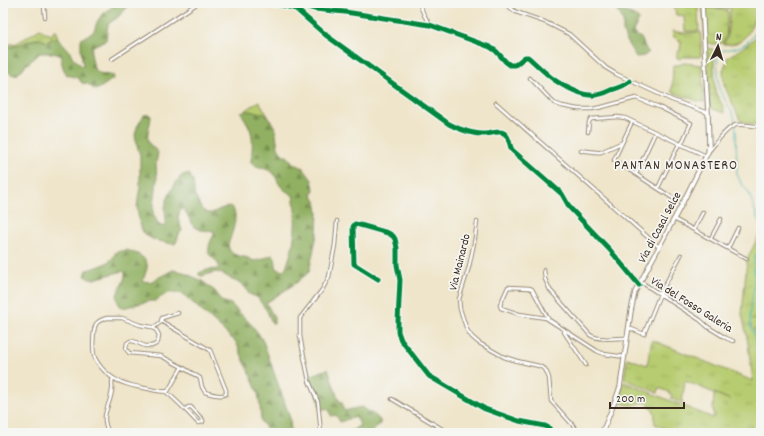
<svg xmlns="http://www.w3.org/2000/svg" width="764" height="436" viewBox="0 0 764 436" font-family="Dekko,sans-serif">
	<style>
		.grass { fill: url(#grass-tufts); stroke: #797b47 }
		.forest { fill: url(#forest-firs); stroke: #666d40 }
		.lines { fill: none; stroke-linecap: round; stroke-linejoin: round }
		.stream { stroke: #3caeb4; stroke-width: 1 }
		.minor-casing { stroke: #958874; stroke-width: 4.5 }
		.major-casing { stroke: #958874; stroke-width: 5.5 }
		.minor { stroke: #fff; stroke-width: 2.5 }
		.major { stroke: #fff; stroke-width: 3.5 }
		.cycleway-casing { stroke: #f6f6f2; stroke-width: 8 }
		.cycleway { stroke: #00873e; stroke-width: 5 }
		.labels { text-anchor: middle; stroke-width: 3.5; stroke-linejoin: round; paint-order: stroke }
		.street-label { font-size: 12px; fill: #3b2a1e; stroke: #f6f6f2 }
		.quarter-label { font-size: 14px; letter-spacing: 1px; fill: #3b2a1e; stroke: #f6f6f2 }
	</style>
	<defs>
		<pattern id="grass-tufts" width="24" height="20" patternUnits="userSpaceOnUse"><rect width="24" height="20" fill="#b7cc70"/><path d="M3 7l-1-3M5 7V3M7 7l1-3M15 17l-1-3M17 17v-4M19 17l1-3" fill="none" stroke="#9eaf61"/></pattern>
		<pattern id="forest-firs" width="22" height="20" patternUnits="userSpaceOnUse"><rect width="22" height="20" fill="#91b062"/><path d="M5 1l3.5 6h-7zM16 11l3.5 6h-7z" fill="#788f50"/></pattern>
	</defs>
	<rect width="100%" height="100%" fill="#f6f6f2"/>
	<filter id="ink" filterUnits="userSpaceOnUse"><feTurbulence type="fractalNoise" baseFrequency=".025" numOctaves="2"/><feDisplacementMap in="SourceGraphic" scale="8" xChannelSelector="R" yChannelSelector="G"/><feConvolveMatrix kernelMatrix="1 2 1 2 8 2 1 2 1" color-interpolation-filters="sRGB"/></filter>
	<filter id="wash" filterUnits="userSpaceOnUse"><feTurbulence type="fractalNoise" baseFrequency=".012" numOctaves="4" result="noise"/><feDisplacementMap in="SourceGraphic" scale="16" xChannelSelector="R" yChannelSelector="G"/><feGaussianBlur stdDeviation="0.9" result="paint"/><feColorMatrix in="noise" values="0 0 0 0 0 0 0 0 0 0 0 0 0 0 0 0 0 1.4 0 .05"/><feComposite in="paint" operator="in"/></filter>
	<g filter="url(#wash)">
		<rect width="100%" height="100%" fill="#efe5ca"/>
		<path class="grass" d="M704 3H730L728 9 704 7 703 6Z
			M731 3H759C754 17 752 37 736 43 732 45 727 44 723 44L727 38Z
			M674 5C681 4 691 5 698 7L699 31H685L684 16 676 15Z
			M703 7 723 10 728 12 726 36 724 41 720 44H711L710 43H705Z
			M761 22V125C754 124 746 124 740 120L724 85 723 71 728 57 729 56 741 49 755 38Z
			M40 29 46 33 52 35 55 29 58 38H53L47 42C33 34 27 44 13 46 10 47 6 46 3 46V43L12 44 17 43Z
			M672 31 684 33 701 32V57H682L681 59 677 58V52L680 51 681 41 678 40V39L674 37Z
			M707 48 712 49 714 50V64L715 90C717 98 724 104 724 113L713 109 710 107Z
			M684 63 702 65 704 102 698 101 672 92 673 65H678Z
			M259 101 271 121C262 111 257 112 245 111Z
			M761 232V284H759L758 287 761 305V316L752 320 761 317V331L755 332 754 328 760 354H761V433H749L750 426 748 433H676L655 424C653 418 658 412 650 408 647 397 638 406 631 405 626 405 622 403 618 402L621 393 623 383 624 382 713 418 714 413 713 410 714 393 731 400 685 381 682 403 671 398 672 395 669 393V392L659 388 658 393 624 379 627 358 647 365 652 340 753 381 747 337 742 314 747 259Z"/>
		<path class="forest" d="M115 3H130L118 17 108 24 106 40 93 46 91 53 94 69 99 73 114 76 113 79C106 83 102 88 95 90L88 84 82 83 78 78 67 75 63 68 60 55 53 53H40L31 61 25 66 18 74 13 75 7 71 3 66V46L12 47 32 40 41 39 47 42 53 38H58L69 50 73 58 83 67 81 50V39L94 31 97 22 103 13 111 8Z
			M619 3H625V4L621 11C628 13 634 13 639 20L633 31 634 34 641 38 648 53 644 56 636 57 626 41 623 31V21L620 14 616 11 615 7 619 5Z
			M245 111 258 112 266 115 271 121 275 128 278 148 282 154 288 157 293 163 303 168 312 180 314 189 312 195 316 201 318 212 317 234 309 272 296 283 266 303 274 317V323H272L267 311 257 297 249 294 246 288 239 282 232 280 228 277 221 273 216 272 202 276 199 275V273L206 270 218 269C221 263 213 259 209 254 208 247 210 241 214 235V231L201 230 194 227 185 211 183 209H180L178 218 182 231 179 234 176 243 173 244 168 243 154 240 149 237 145 235 142 230 139 221 137 207 140 186V155L137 146 135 135 137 127 144 115 149 114 151 116C151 124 145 135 149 143 151 147 156 149 158 153L156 163 157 180 153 214 159 225 165 227C167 220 165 214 165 208 166 199 176 179 183 175 185 174 187 174 189 174L193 181 195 196 201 208 204 211 207 213H212L220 209 230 206C241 213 231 235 228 245 230 257 239 255 248 258 250 259 252 260 254 261 257 260 262 260 265 258 267 257 269 256 272 255 277 259 275 264 277 269L283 271 285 269C295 250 298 216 293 195 285 191 281 188 277 180 275 176 275 174 272 172 265 167 256 169 251 162 252 151 254 139 250 129 248 123 243 117 241 112Z
			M127 250C135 253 149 257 147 268 146 272 144 277 143 281L150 282 173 270 183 272 202 281 216 292 221 301 231 304 251 324 258 333 263 341 290 418 291 433H268L266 428 261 421 260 405 258 393 236 342 183 294 170 292 161 297 155 301H150L122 308C109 294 126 286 125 273L123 271 94 279H89L85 276 87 270C99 266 111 265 116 252Z
			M328 369 339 401 342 402 344 411 361 407 376 416 380 420V424L371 433H349L360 425 356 416 340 422 336 415 331 416 329 409H320L318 397 309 376Z"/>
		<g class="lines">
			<path class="stream" d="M761 20C757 30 753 39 743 45 735 51 720 46 717 58L719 89 733 114 735 120 736 132 737 174 741 183 749 193 761 228
				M758 433 759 372 757 351 755 339 750 324V311L754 288V259L761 244"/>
		</g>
	</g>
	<g filter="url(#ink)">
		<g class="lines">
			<defs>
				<path id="minor" d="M34 3 44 5 45 17
					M268 3 286 6 296 9 327 36 449 124C458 129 475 135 485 134 492 134 501 129 506 135 510 139 509 145 512 150L562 194 570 208 610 250 639 285
					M294 3 315 9 345 12 430 25 490 47 496 51 506 62 510 65H515L525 57H528C545 72 554 83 575 91 580 93 585 95 590 95 597 96 605 93 611 90 618 88 625 86 630 81
					M419 3 424 15 430 25
					M504 3 516 12 545 22 569 34 606 68 616 74 672 100 708 113
					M112 59 198 3
					M530 78 554 103 562 106 578 109H592L602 107 636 98 659 107 691 123 681 145
					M496 103 659 247
					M632 122 614 160 682 204
					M588 132 589 122 591 119 618 117 625 118 706 156
					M581 151C589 150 594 153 601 152L621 143
					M709 151C715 144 727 127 736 125 741 124 755 126 761 127
					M636 174 655 133
					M658 188 679 144
					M674 219 747 259
					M477 222 475 238 469 267 459 299 460 309 467 330 472 337 479 343 504 357 517 361 539 366 545 369 547 373 549 378 551 401 580 433
					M694 229 703 212
					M711 238 721 219
					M728 248 738 228
					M544 270 545 279 550 290 590 335C600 341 616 338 627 338
					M378 279 354 264 353 227 355 224 360 225 388 233 393 236 395 239 397 248V265L400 280 398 321V332L401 340 429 376 485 409 519 421 545 426 549 428 552 433
					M641 282 700 320 708 327 726 338 733 341
					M178 313 162 318 161 321 210 350 226 390V394C221 397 211 394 205 392L202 387 200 378 182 367
					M107 318H122L140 325 152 327 156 330 159 335 158 342 156 344 152 346H145L133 341H130L127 343 126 349 129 353 161 356 182 367 168 391C161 393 151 389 144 388 132 386 118 383 109 375 104 371 98 364 95 358 92 351 93 330 96 324 99 320 103 319 107 318Z
					M549 320 532 289 529 288 508 287 500 305 501 308 519 314 546 318 597 351 604 354 625 357
					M153 328 161 322
					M629 328 644 334 660 294 681 255
					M564 332 586 365
					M166 392C178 401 188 413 198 423L203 422V420L191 407H188L186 410
					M392 399 449 433
					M109 433C99 414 110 408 112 390 113 386 111 382 113 378
					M321 433 318 402 309 381 302 347 300 336V318L322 290 329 277 335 245 337 221"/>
				<path id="major" d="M602 433 615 401 620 387 631 311 635 292 682 204 708 152 709 146 708 113 702 3"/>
			</defs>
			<use href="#minor" class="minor-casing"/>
			<use href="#major" class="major-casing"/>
			<use href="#minor" class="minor"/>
			<use href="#major" class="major"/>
			<defs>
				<path id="cycleway" d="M268 3 286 6 296 9 327 36 449 124C458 129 475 135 485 134 492 134 501 129 506 135 510 139 509 145 512 150L562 194 570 208 610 250 639 285
					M294 3 315 9 345 12 430 25 490 47 496 51 506 62 510 65H515L525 57H528C545 72 554 83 575 91 580 93 585 95 590 95 597 96 605 93 611 90 618 88 625 86 630 81
					M378 279 354 264 353 227 355 224 360 225 388 233 393 236 395 239 397 248V265L400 280 398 321V332L401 340 429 376 485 409 519 421 545 426 549 428 552 433"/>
			</defs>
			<use href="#cycleway" class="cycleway-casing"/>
			<use href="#cycleway" class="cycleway"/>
		</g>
	</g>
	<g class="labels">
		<g class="street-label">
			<text transform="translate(659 227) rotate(-62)" y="4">Via di Casal Selce</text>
			<text transform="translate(459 262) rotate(-76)" y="4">Via Mainardo</text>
			<text transform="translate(692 304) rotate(32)" y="4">Via del Fosso Galeria</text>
		</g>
		<g class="quarter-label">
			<text x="676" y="169">PANTAN MONASTERO</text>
		</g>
	</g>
	<rect width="764" height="436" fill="none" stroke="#f6f6f2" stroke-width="16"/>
	<g transform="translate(718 46) rotate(5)" stroke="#f6f6f2" stroke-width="3" paint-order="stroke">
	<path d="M0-3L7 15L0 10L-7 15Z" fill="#3b2a1e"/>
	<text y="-6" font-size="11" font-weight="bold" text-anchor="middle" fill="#3b2a1e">N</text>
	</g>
	<path d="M610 402v6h74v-6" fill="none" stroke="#3b2a1e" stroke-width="2"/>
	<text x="616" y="402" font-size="12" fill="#3b2a1e" stroke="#f6f6f2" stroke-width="3" paint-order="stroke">200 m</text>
</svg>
